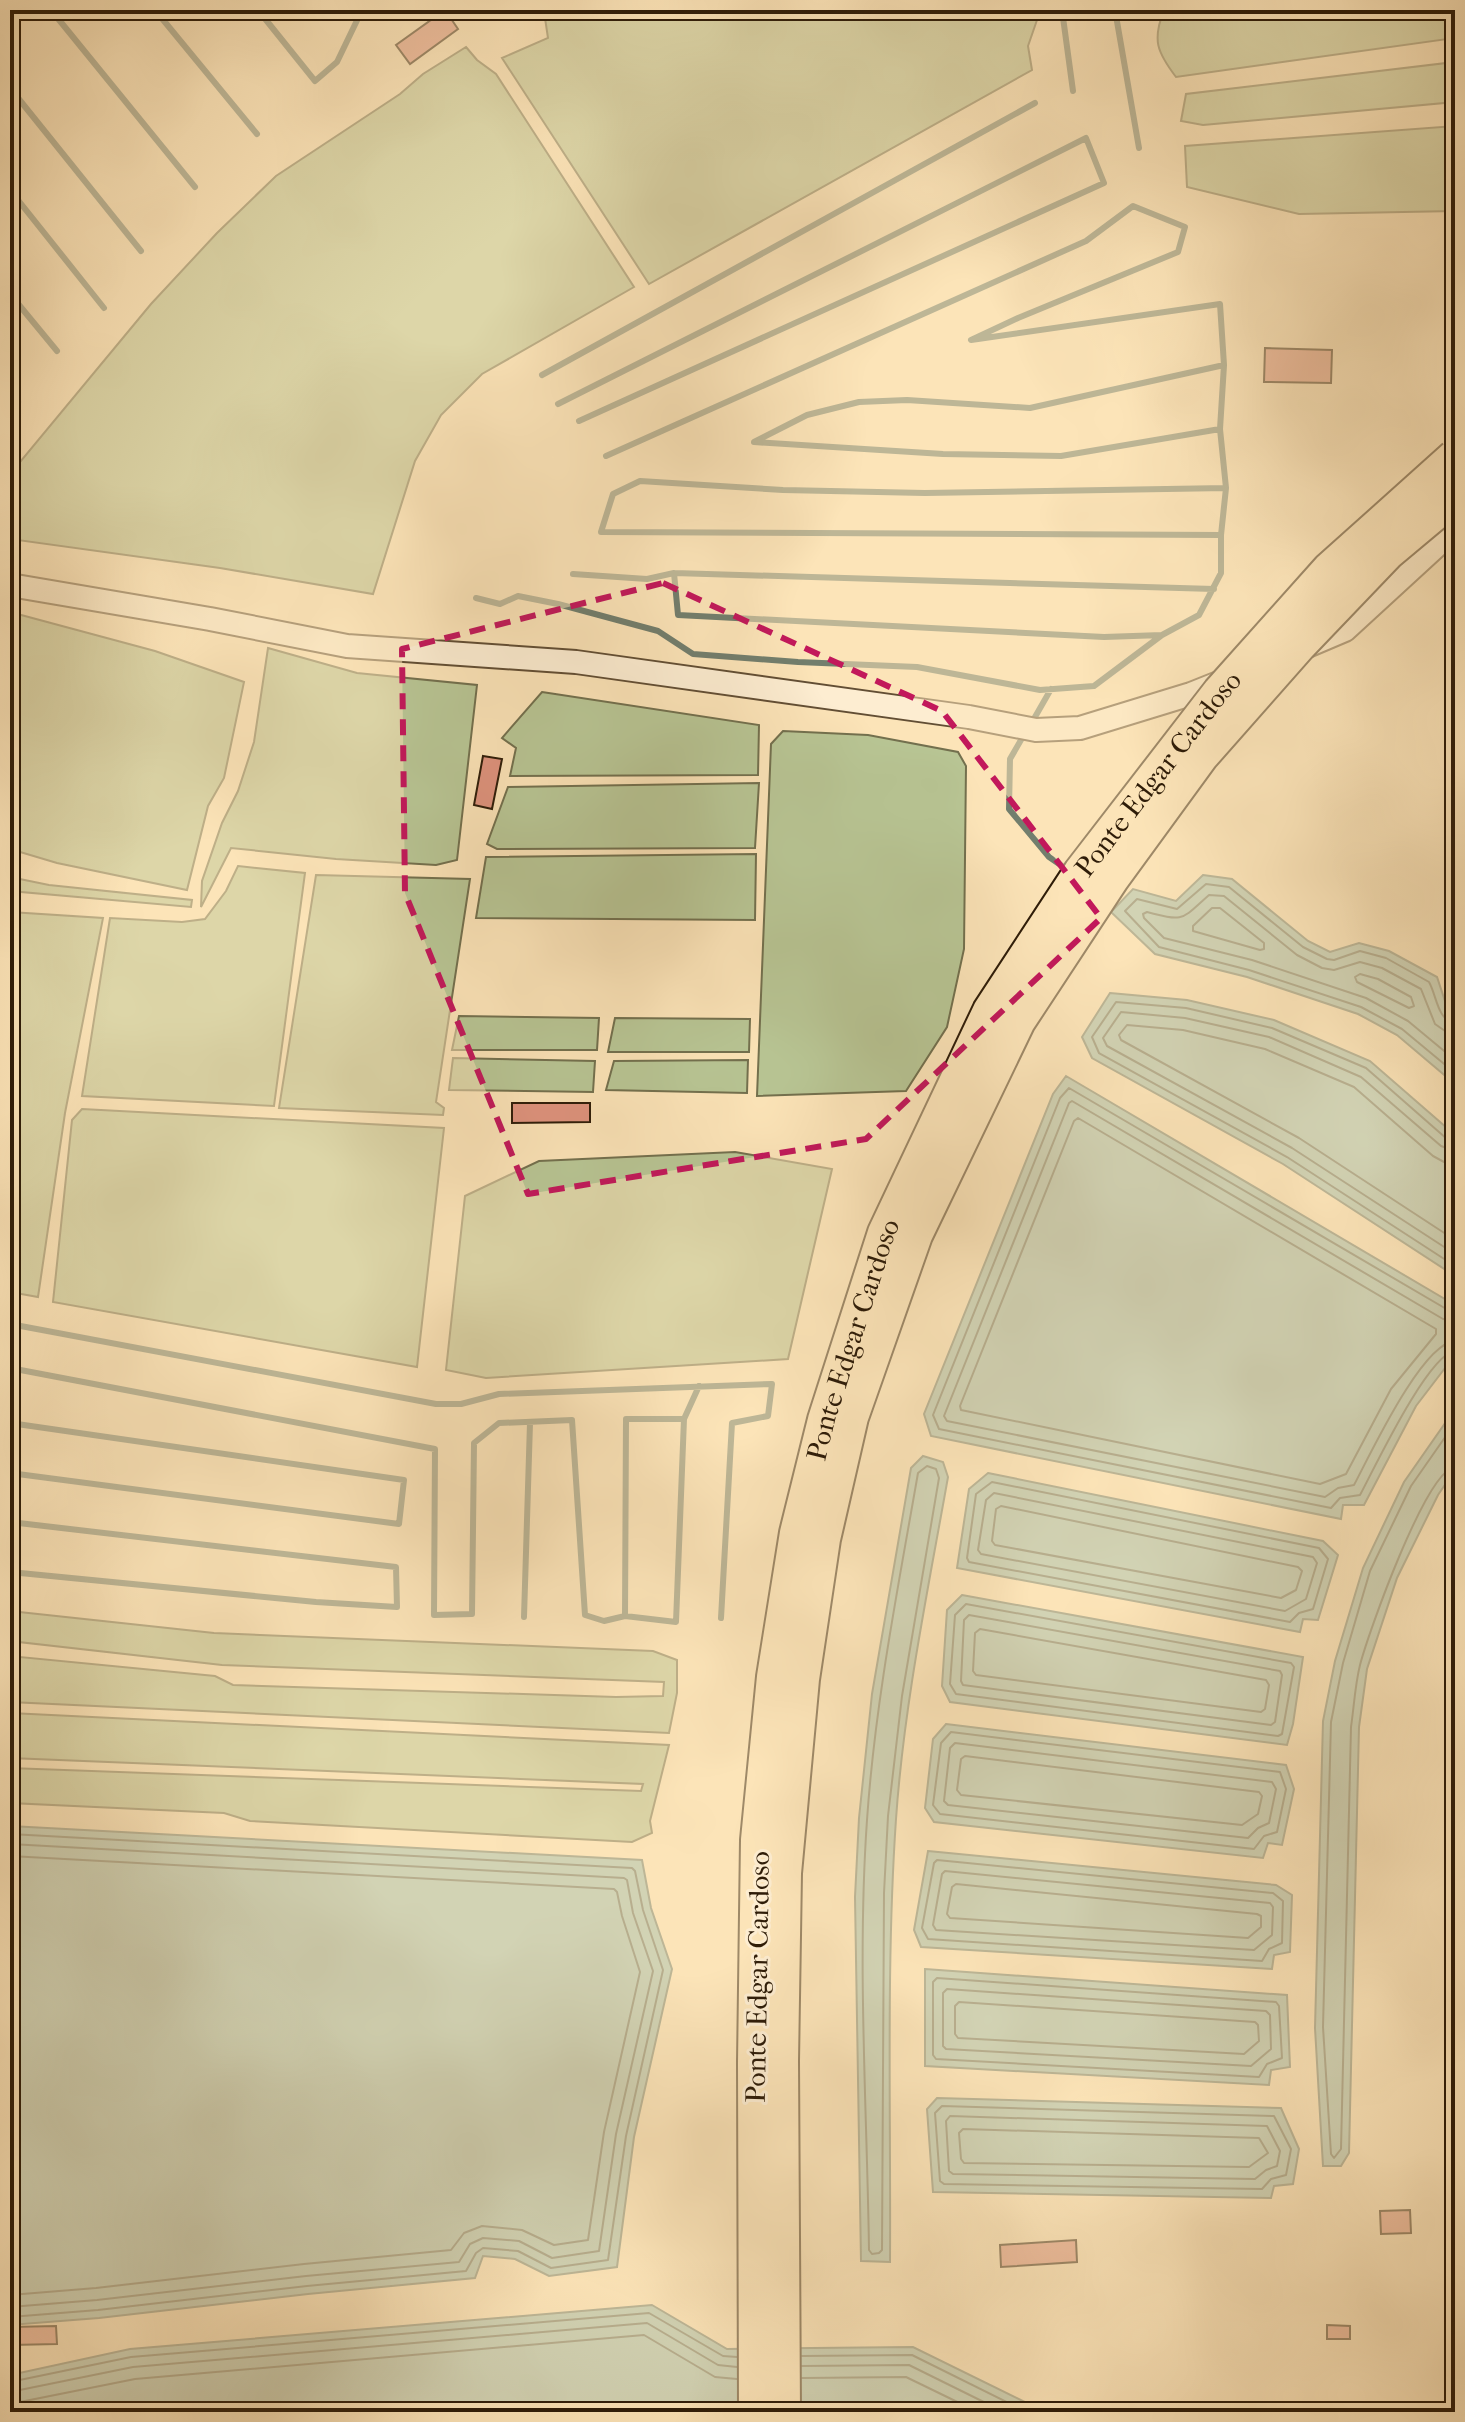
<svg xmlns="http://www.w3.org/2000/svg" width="1465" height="2422" viewBox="0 0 1465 2422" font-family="'IM FELL French Canon',serif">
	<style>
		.green { fill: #b8c594; stroke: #73704e; stroke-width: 2 }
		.water { fill: #9fbfb0; stroke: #727e6d; stroke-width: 2 }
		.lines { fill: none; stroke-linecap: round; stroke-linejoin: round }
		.shore { stroke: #666e5c; stroke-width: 2 }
		.stream { stroke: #727e6d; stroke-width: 6 }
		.building { fill: #df937e; stroke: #2e1c08; stroke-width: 2 }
		.minor-casing { stroke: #624e34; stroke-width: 26 }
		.primary-casing { stroke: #2e1c08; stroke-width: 38 }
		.minor { stroke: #fdedd1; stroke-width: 22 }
		.primary { stroke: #fce4b8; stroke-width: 34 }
		.primary-bridge-casing { stroke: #2e1c08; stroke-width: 38; stroke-linecap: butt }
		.primary-bridge { stroke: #fce4b8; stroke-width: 34 }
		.marked { fill: none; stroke: #c2185b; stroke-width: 6; stroke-dasharray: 16 10; stroke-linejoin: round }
		.labels { text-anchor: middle; stroke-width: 6; stroke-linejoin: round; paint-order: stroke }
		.street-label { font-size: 28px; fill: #2e1c08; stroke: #fdedd1 }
	</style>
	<rect width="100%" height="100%" fill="#fce4b8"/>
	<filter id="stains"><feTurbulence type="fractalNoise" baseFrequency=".0025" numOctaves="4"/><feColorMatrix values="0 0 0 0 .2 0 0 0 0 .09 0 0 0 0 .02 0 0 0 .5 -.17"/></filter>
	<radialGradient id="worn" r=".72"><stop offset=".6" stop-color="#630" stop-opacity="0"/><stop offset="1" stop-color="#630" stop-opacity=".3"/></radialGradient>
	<path class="green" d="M537 10H1035L1037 20 1028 46 1032 70 649 284 502 58 548 38 545 18Z
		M1164 10H1455V38L1176 77C1157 52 1152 40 1164 10Z
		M466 47 477 60 496 74 634 287 482 374 441 415 415 461 373 594 220 568 10 539V474L151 304 217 233 276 176 400 94 423 74Z
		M1455 62V102L1203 125 1181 121 1186 94Z
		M1455 126V211L1299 214 1187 187 1185 146Z
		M10 612 155 651 244 682 224 778 208 806 187 890 57 863 10 849Z
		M268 648 357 673 477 685 457 860 436 865 336 859 231 848 201 907 202 881 222 823 238 791 254 742Z
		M542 692 759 725 758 775 510 776 516 748 502 738Z
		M783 731 868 735 958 752 966 766 964 949 947 1027 906 1091 757 1096 771 744Z
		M759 783 755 848 497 849 487 844 508 787Z
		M756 854 755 920 476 918 486 857Z
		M238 866 305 873 274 1106 82 1096 110 918 182 922 205 919 226 891Z
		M316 875 470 879 436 1102 444 1108 443 1115 279 1108Z
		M10 877 49 885 192 900 191 907 10 891Z
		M10 912 103 918 65 1113 38 1297 10 1292Z
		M459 1016 599 1018 597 1050H452Z
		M615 1018 750 1019 749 1052H608Z
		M453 1058 595 1061 593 1092 449 1090Z
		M748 1060 747 1093 606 1090 614 1061Z
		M82 1109 444 1128 417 1367 53 1302 72 1120Z
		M735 1152 832 1169 788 1359 486 1378 446 1370 465 1196 539 1161Z
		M10 1611 214 1633 653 1651 677 1660V1693L669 1733 10 1702V1656L215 1676 233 1685 616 1697 663 1696 664 1682 222 1665 10 1641Z
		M10 1713 669 1745 650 1821 652 1833 632 1842 250 1821 224 1813 10 1803V1768L641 1791 643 1784 10 1758Z"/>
	<path class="water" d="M1203 875 1232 879 1308 941 1330 952 1359 943 1389 951 1437 977 1449 1013 1455 1017V1084L1397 1035 1358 1014 1247 977 1155 954 1111 912 1133 889 1176 901Z
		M1110 993 1187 1000 1274 1020 1370 1061 1455 1135V1276L1283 1164 1092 1058 1082 1037Z
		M1066 1076 1455 1305V1355L1416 1406 1364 1505H1343L1341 1519 931 1436 924 1414 1053 1094Z
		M1455 1409V1470L1438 1495 1397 1578 1367 1669 1359 1727 1349 2153 1341 2166H1323L1315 2028 1323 1721 1335 1661 1363 1568 1404 1482Z
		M923 1456 943 1462 948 1477C928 1590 904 1704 896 1819 886 1966 891 2115 890 2262L861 2261 855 1897 859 1818 872 1694 911 1468Z
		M988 1473 1323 1541 1338 1555 1318 1620 1303 1619 1300 1632 957 1568 969 1489Z
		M962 1595 1303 1657 1293 1724 1287 1745 950 1702 942 1686 947 1610Z
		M946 1724 1286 1765 1294 1789 1282 1845 1268 1843 1263 1858 934 1822 925 1808 933 1739Z
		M10 1826 642 1860 651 1908 672 1969 634 2137 617 2267 549 2276 515 2259 483 2256 475 2278 308 2294 99 2318 10 2325Z
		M928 1851 1276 1885 1292 1895 1290 1952 1274 1955 1272 1969 921 1947 914 1930Z
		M925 1969 1287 1995 1290 2067 1271 2070 1269 2085 925 2066Z
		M937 2098 1281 2108 1299 2149 1293 2184 1274 2186 1271 2198 933 2192 927 2109Z
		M652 2305 727 2349 913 2347 1045 2412H10V2375L130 2349Z"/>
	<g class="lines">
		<path class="shore" d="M1212 908H1220L1264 943V949L1260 950 1193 931V926Z
			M1360 974 1378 979 1411 997 1414 1006 1409 1008 1357 982 1355 977Z
			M1455 1023C1437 1020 1437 996 1429 982L1386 958 1360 951 1334 960 1327 959 1303 947 1229 887 1206 884 1177 909 1137 899 1125 911 1159 947 1249 970 1361 1007 1402 1029 1455 1073
			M1455 1033 1445 1031 1435 1024 1421 989 1382 968 1360 962 1334 970 1322 968 1297 955 1224 896 1209 895C1181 920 1185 922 1147 912L1143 914 1144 918 1164 938 1252 960 1366 998 1408 1021 1455 1060
			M1078 1118 1436 1329V1334L1391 1389 1346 1474 1320 1484 961 1410 960 1406 1074 1121Z
			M1455 1141 1447 1139 1366 1068 1272 1028 1186 1008 1116 1002 1092 1037 1099 1053 1287 1157 1455 1266
			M1455 1151 1441 1146 1361 1077 1269 1037 1185 1018 1121 1012 1103 1038 1107 1046 1292 1148 1455 1254
			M1455 1163 1444 1162 1433 1156 1354 1087 1265 1049 1183 1030 1127 1025 1119 1035 1121 1040 1299 1138 1455 1240
			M1455 1311 1448 1310 1069 1088 1060 1098 933 1415 939 1429 1331 1508 1340 1498 1360 1495C1374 1469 1428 1354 1455 1351
			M1455 1321 1443 1319 1072 1101 1069 1103 944 1416 947 1421 1325 1497 1338 1488 1354 1485C1370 1455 1422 1343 1455 1341
			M1455 1423 1411 1486 1370 1571 1343 1663 1331 1722 1323 2027 1331 2154 1334 2158 1341 2149 1351 1727C1354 1707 1355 1685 1360 1665 1368 1634 1426 1470 1455 1467
			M927 1466 936 1469 939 1478 902 1696 888 1816 884 1893 882 2250 879 2253 872 2254 869 2250C867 2107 857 1963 867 1820 875 1703 898 1588 918 1473Z
			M992 1482 1319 1548 1328 1559 1313 1609 1299 1613 1290 1622 969 1562 967 1558 976 1494Z
			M994 1493 1313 1557 1317 1563 1306 1599 1285 1611 981 1554 978 1550 986 1500Z
			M1001 1506 1298 1567 1302 1571 1296 1590 1281 1598 995 1545 992 1541 996 1509Z
			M966 1604 1291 1663 1294 1667 1282 1734 1278 1736 956 1694 950 1684 955 1615Z
			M969 1615 1280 1671 1282 1675 1275 1722 1271 1725 963 1685 961 1681 964 1620Z
			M980 1629 1266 1680 1269 1685 1265 1709 1261 1712 976 1675 973 1671 975 1633Z
			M951 1732 1280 1772 1286 1789 1277 1832 1264 1836 1254 1849 940 1814 933 1805 941 1743Z
			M955 1743 1272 1782 1276 1789 1269 1823 1258 1828 1248 1838 948 1805 944 1801 950 1748Z
			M965 1756 1259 1792 1262 1796 1258 1814 1242 1825 961 1795 957 1790 961 1759Z
			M10 1834 632 1868 635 1871 643 1910 663 1970 626 2136 608 2260 551 2268 518 2251 483 2248 476 2253 466 2271 307 2286 98 2310 10 2317
			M10 1844 624 1878 627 1880 633 1913 653 1971 616 2134 599 2251 552 2258 519 2241 483 2238 470 2244 459 2262 306 2276 97 2300 10 2307
			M10 1856 614 1889 617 1892 622 1916 640 1972 604 2132 588 2240 554 2245 522 2230 482 2226 464 2233 451 2250 304 2264 96 2288 10 2295
			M937 1860 1273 1893 1283 1901 1282 1943 1269 1949 1262 1961 928 1939 922 1928 934 1863Z
			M945 1871 1270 1903 1273 1907 1272 1935 1254 1950 936 1930 933 1925 942 1874Z
			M956 1884 1257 1914 1261 1916V1927L1248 1938 950 1918 947 1914 952 1887Z
			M937 1978 1276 2002 1279 2006 1282 2058 1267 2064 1259 2077 936 2059 933 2055V1982Z
			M947 1989 1266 2011 1270 2015 1271 2049 1251 2066 946 2049 943 2046V1993Z
			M959 2002 1255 2022 1258 2025 1259 2041 1244 2054 958 2038 955 2034V2006Z
			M942 2106 1274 2116 1291 2149 1286 2175 1271 2179 1262 2189 944 2184 940 2181 935 2113Z
			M950 2116 1267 2126 1280 2151 1277 2166 1266 2170 1255 2179 953 2174 949 2171 946 2121Z
			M963 2129 1259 2138 1268 2153 1249 2167 964 2163 961 2159 959 2133Z
			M802 2356 912 2355 1027 2412
			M802 2366 909 2365 1004 2412
			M802 2378 906 2377 978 2412
			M10 2382 131 2357 649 2313 723 2356 737 2357
			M10 2392 133 2367 647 2323 718 2365 737 2367
			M10 2404 135 2379 644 2335 715 2377 737 2379"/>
		<path class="stream" d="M51 10 195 187
			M155 10 257 134
			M258 10 315 81 337 62 362 10
			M1062 10 1073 91
			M1115 10 1139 148
			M10 88 141 251
			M10 190 104 308
			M10 294 57 351
			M542 375 1035 103
			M10 393 18 402
			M558 404 1086 138 1104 183 579 421
			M606 456 1086 241 1133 206 1185 227 1178 252 1018 318 971 340 1220 304 1224 365 1220 429
			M1221 535 1226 488 1220 429 1061 456 943 454 754 442 807 415 859 402 907 400 1030 408 1224 365
			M573 574 647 579 674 573 1214 589
			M476 598 500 604 518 596 558 604 658 631 693 654 798 662 917 667 1040 690 1094 686 1162 635 1104 637 678 615 674 573
			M1162 635 1199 615 1221 573V535L601 532 613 494 640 481 783 490 925 493 1226 488
			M1031 724 1051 689
			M1025 733 1010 759 1009 809 1049 857 1071 872
			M10 1324 436 1404H461L499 1394 772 1384 768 1416 732 1423 721 1618
			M10 1368 435 1449 434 1615 472 1614 474 1443 499 1423 572 1420 585 1615 604 1621 625 1616 626 1419H684
			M10 1423 404 1480 399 1524 10 1473
			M10 1522 396 1567 397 1607 316 1602 10 1572
			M625 1616 676 1622 684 1419 699 1386
			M524 1617 530 1423"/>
	</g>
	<path class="building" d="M445 10 458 29 410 64 396 45Z
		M1265 348 1332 350 1331 383 1264 382Z
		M483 756 502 759 492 809 474 805Z
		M512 1103H590V1122L512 1123Z
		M1410 2210 1411 2233 1381 2234 1380 2211Z
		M1076 2240 1077 2262 1001 2267 1000 2245Z
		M1327 2325 1350 2326V2339H1327Z
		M56 2326 57 2344 11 2345V2327Z"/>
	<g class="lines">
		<defs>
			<path id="minor" d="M10 585 210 619 347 646 576 662 969 717 1036 730 1080 728 1191 694 1226 680
				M1305 647 1345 630 1455 529"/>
			<path id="primary" d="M781 2061 783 2412
				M755 2063 756 2412"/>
		</defs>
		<use href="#minor" class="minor-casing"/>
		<use href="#primary" class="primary-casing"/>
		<use href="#minor" class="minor"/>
		<use href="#primary" class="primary"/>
		<defs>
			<g id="primary-bridge">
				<path d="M781 2061 784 1873 802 1679 823 1539 851 1417 915 1235 1018 1021 1112 878 1201 756 1299 645 1387 553 1455 496"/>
				<path id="s1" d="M755 2063 758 1840 774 1677 797 1533 825 1420 885 1233 990 1011 1081 872 1220 692 1329 570 1455 457"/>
			</g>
		</defs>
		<use href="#primary-bridge" class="primary-bridge-casing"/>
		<use href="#primary-bridge" class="primary-bridge"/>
	</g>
	<path d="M0 0H1465V2422H0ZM663 583 942 711 1101 918 866 1139 528 1194 405 893 402 649Z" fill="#fce4b8" fill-opacity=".55" fill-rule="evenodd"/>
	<path class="marked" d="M663 583 942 711 1101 918 866 1139 528 1194 405 893 402 649Z"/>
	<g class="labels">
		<g class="street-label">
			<text dy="10" stroke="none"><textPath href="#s1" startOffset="1382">Ponte Edgar Cardoso</textPath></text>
			<text dy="10" stroke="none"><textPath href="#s1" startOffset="734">Ponte Edgar Cardoso</textPath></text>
			<text transform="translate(757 1977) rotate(-89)" y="10">Ponte Edgar Cardoso</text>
		</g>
	</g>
	<rect width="1465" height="2422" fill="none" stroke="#fce4b8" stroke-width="40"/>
	<rect x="12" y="12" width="1441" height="2398" fill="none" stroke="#2e1c08" stroke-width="4"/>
	<rect x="20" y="20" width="1425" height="2382" fill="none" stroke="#2e1c08" stroke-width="2"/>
	<rect width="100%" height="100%" filter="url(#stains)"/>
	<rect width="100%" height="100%" fill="url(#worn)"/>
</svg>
